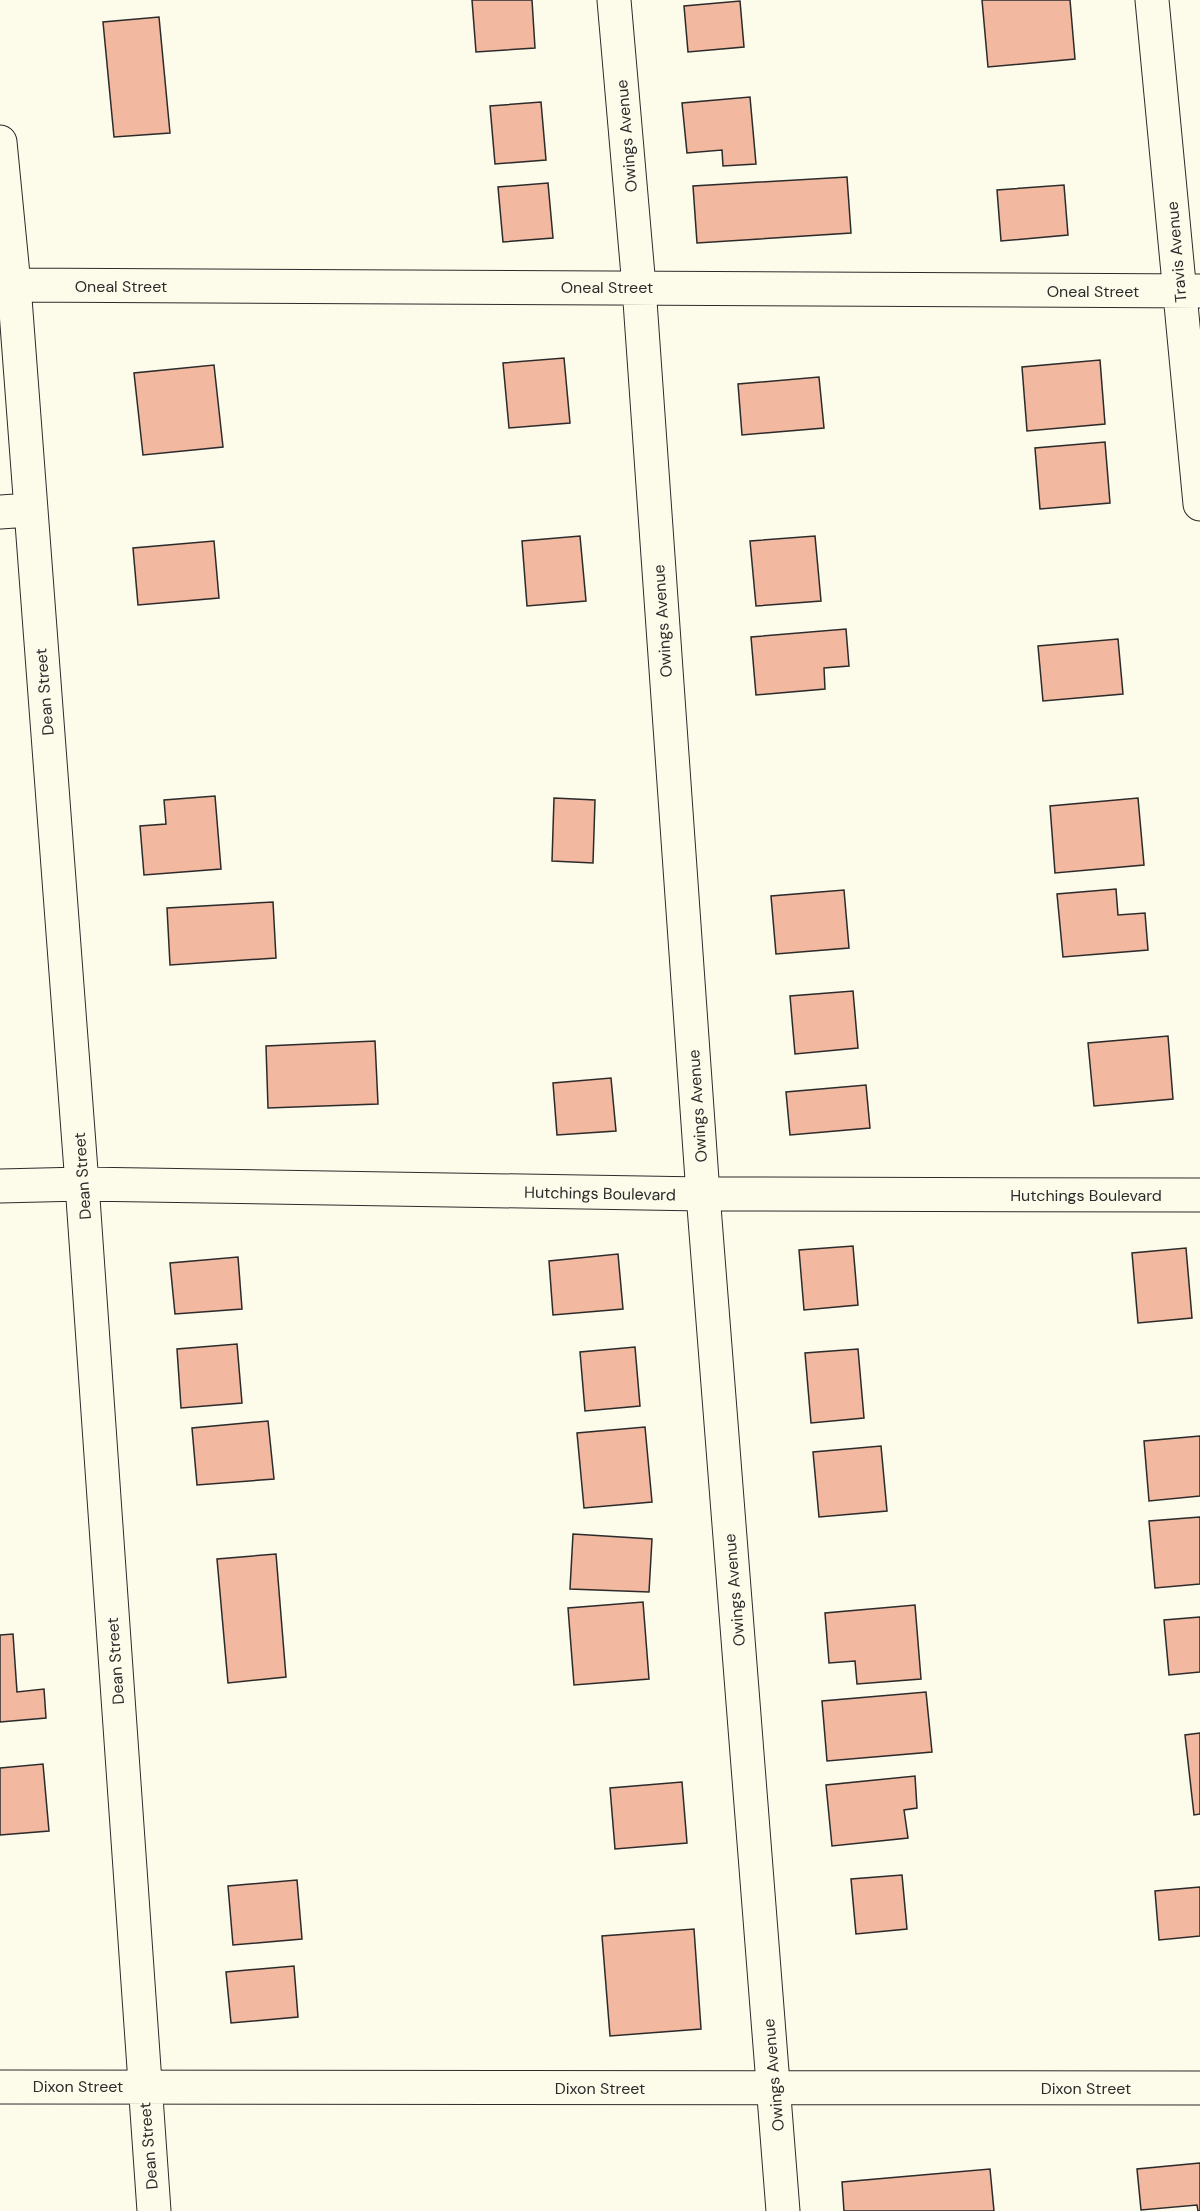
<svg xmlns="http://www.w3.org/2000/svg" width="1200" height="2211" viewBox="0 0 1200 2211" font-family="'DM Sans',sans-serif">
	<style>
		.building { fill: #f2b8a0; stroke: #2b2b2b; stroke-width: 1.5 }
		.lines { fill: none; stroke-linecap: round; stroke-linejoin: round }
		.street-casing { stroke: #2b2b2b; stroke-width: 35 }
		.street { stroke: #fdfbea; stroke-width: 33 }
		.labels { text-anchor: middle; stroke-width: 4.5; stroke-linejoin: round; paint-order: stroke }
		.street-label { font-size: 16px; fill: #2b2b2b; stroke: #fdfbea }
	</style>
	<rect width="100%" height="100%" fill="#fdfbea"/>
	<path class="building" d="M472 0H532L535 48 476 52Z
		M982 0H1070L1075 59 988 67Z
		M740 1 744 47 688 52 684 6Z
		M159 17 170 133 114 137 103 22Z
		M750 97 756 164 723 166 722 150 687 153 682 103Z
		M541 102 546 160 495 164 490 106Z
		M847 177 851 233 697 243 693 186Z
		M548 183 553 238 503 242 498 187Z
		M1064 185 1068 235 1001 241 997 190Z
		M564 358 570 423 509 428 503 363Z
		M1100 360 1105 424 1027 431 1022 367Z
		M214 365 223 447 143 455 134 373Z
		M819 377 824 428 742 435 738 384Z
		M1105 442 1110 503 1040 509 1035 448Z
		M580 536 586 601 527 606 522 541Z
		M815 536 821 601 756 606 750 541Z
		M214 541 219 598 138 605 133 548Z
		M846 629 849 666 824 668 825 689 756 695 751 637Z
		M1118 639 1123 694 1043 701 1038 646Z
		M215 796 221 869 144 875 140 826 166 824 164 800Z
		M554 798 595 800 593 863 552 861Z
		M1138 798 1144 865 1055 873 1050 806Z
		M1116 889 1118 915 1145 913 1148 950 1063 957 1057 894Z
		M844 890 849 948 776 954 771 896Z
		M273 902 276 958 170 965 167 908Z
		M853 991 858 1048 795 1054 790 996Z
		M1168 1036 1173 1099 1094 1106 1088 1043Z
		M375 1041 378 1104 268 1108 266 1046Z
		M611 1078 616 1131 557 1135 553 1083Z
		M866 1085 870 1128 790 1135 786 1092Z
		M853 1246 858 1305 804 1310 799 1250Z
		M1186 1248 1192 1318 1138 1323 1132 1253Z
		M618 1254 623 1309 553 1315 549 1261Z
		M238 1257 242 1309 175 1314 170 1263Z
		M237 1344 242 1403 181 1408 177 1349Z
		M635 1347 640 1406 585 1411 580 1352Z
		M858 1349 864 1418 811 1423 805 1353Z
		M268 1421 274 1479 197 1485 192 1428Z
		M645 1427 652 1502 584 1508 577 1433Z
		M1200 1436V1496L1149 1501 1144 1441Z
		M881 1446 887 1511 819 1517 813 1452Z
		M1200 1517V1584L1155 1588 1149 1521Z
		M573 1534 652 1539 649 1592 570 1589Z
		M276 1554 286 1677 228 1683 217 1559Z
		M643 1602 649 1679 574 1685 568 1608Z
		M915 1605 921 1679 857 1684 855 1661 829 1663 825 1613Z
		M1200 1617V1672L1169 1675 1164 1620Z
		M13 1634 17 1692 44 1689 46 1718 0 1722V1635Z
		M926 1692 932 1752 827 1761 822 1701Z
		M1200 1733V1814L1194 1815 1185 1735Z
		M43 1764 49 1831 0 1835V1768Z
		M915 1776 917 1808 904 1810 908 1838 832 1846 826 1785Z
		M682 1782 687 1843 615 1849 610 1788Z
		M902 1875 907 1929 856 1934 851 1879Z
		M297 1880 302 1939 233 1945 228 1886Z
		M1200 1887V1936L1159 1940 1155 1891Z
		M694 1929 701 2029 610 2036 602 1936Z
		M294 1966 298 2017 231 2023 226 1972Z
		M1200 2163V2211H1198L1197 2205 1141 2210 1137 2169Z
		M990 2169 994 2211H844L842 2182Z"/>
	<g class="lines">
		<defs>
			<path id="street" d="M614 0 639 287 703 1194 783 2211
				M1152 0 1200 504
				M0 142 14 285 82 1184 154 2211
				M14 285 1200 291
				M0 512 29 510
				M0 1186 82 1184 703 1194 1200 1195
				M0 2087 1200 2088"/>
		</defs>
		<use href="#street" class="street-casing"/>
		<use href="#street" class="street"/>
	</g>
	<g class="labels">
		<g class="street-label">
			<text transform="translate(626 136) rotate(-95)" y="6">Owings Avenue</text>
			<text transform="translate(1176 252) rotate(-95)" y="6">Travis Avenue</text>
			<text x="121" y="292">Oneal Street</text>
			<text x="607" y="293">Oneal Street</text>
			<text x="1093" y="297">Oneal Street</text>
			<text transform="translate(662 621) rotate(-94)" y="6">Owings Avenue</text>
			<text transform="translate(44 692) rotate(-95)" y="6">Dean Street</text>
			<text transform="translate(697 1106) rotate(-94)" y="6">Owings Avenue</text>
			<text transform="translate(82 1176) rotate(-94)" y="6">Dean Street</text>
			<text transform="translate(600 1193) rotate(1)" y="6">Hutchings Boulevard</text>
			<text x="1086" y="1201">Hutchings Boulevard</text>
			<text transform="translate(734 1590) rotate(-95)" y="6">Owings Avenue</text>
			<text transform="translate(115 1661) rotate(-94)" y="6">Dean Street</text>
			<text transform="translate(773 2075) rotate(-95)" y="6">Owings Avenue</text>
			<text x="78" y="2092">Dixon Street</text>
			<text x="600" y="2094">Dixon Street</text>
			<text x="1086" y="2094">Dixon Street</text>
			<text transform="translate(148 2146) rotate(-95)" y="6">Dean Street</text>
		</g>
	</g>
</svg>
